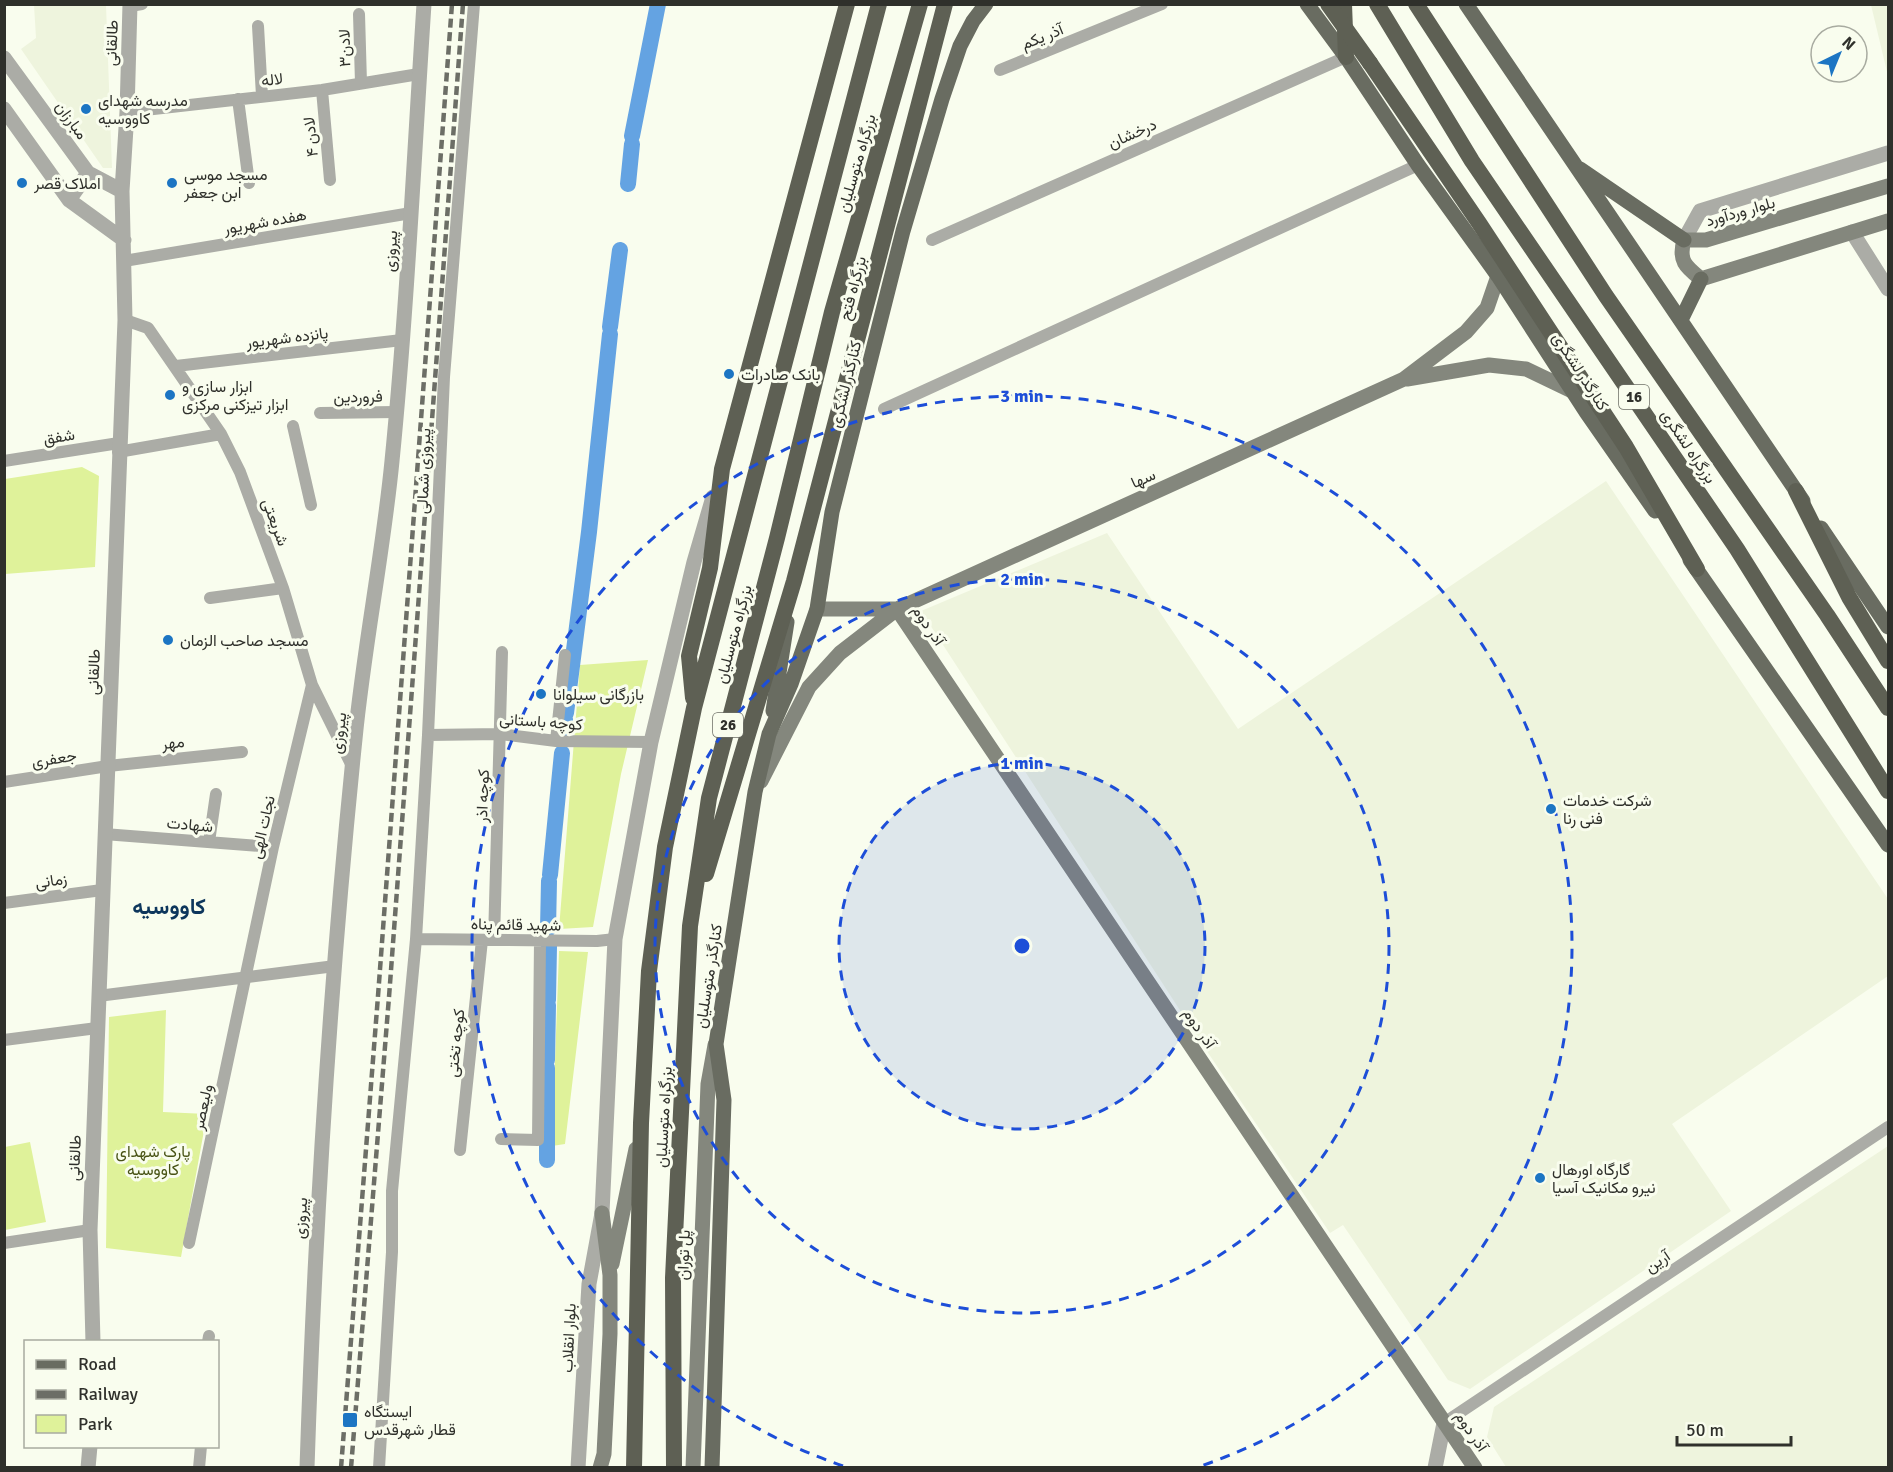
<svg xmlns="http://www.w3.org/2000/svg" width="1893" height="1472" viewBox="0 0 1893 1472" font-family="Signika,Vazirmatn,sans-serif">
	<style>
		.built { fill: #eef4dd }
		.green { fill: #dff29a }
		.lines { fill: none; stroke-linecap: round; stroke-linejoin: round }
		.canal { stroke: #64a3e2; stroke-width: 16 }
		.minor { stroke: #abaca6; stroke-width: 12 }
		.tertiary { stroke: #abaca6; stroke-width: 15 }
		.secondary { stroke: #84877d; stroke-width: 15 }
		.primary { stroke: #696c61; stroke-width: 15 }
		.trunk { stroke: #5e6054; stroke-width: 16 }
		.rail { stroke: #6c6e66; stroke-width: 4.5; stroke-dasharray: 9 4.5; stroke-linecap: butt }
		.trunk-bridge { stroke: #5e6054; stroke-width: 16 }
		.ring { fill: none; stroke: #1d4ed8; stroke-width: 3; stroke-dasharray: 10 8 }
		.poi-dot { fill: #1c75c3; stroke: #f9fdee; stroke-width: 2 }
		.labels { text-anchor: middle; stroke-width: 6; stroke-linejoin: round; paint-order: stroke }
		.shield { fill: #f9fdee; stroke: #6c6e66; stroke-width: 1.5 }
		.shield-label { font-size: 15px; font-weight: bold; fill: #2f302b }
		.street-label { font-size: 16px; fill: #2f302b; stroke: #f9fdee }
		.poi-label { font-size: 16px; fill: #2f302b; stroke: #f9fdee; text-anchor: start }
		.park-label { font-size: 16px; fill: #485314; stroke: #f9fdee }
		.district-label { font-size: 22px; font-weight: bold; fill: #0d365c; stroke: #f9fdee }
		.centre { fill: #1d4ed8; stroke: #f9fdee; stroke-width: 3 }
		.ring-label { font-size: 18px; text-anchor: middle; font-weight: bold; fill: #1d4ed8; stroke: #f9fdee; stroke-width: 6; stroke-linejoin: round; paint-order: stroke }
	</style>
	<rect width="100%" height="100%" fill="#f9fdee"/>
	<path class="built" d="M34 5H106L112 168H103L21 49 36 38Z
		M1871 5H1888V76Z
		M1606 481 1888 899V976L1672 1124 1731 1211 1470 1389 1448 1380 1343 1225 1330 1233 1198 1038 921 611 1107 533 1238 729Z
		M1888 1146V1467H1506L1487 1437 1494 1407Z"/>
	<path class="green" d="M82 467 99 476 95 567 5 574V479Z
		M648 660 621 774 593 927 559 929 580 665Z
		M559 951 588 952 565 1144 552 1146Z
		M166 1010 163 1112 207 1114 181 1257 106 1248 109 1017Z
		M30 1142 46 1222 5 1230V1147Z"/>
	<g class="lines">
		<path class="canal" d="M632 136 658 4
			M628 184 632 144
			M610 327 620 250
			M566 713 589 532 610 334
			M564 737 565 719
			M550 875 562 753
			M548 929 549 881
			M548 1000 549 946
			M547 1060 548 1005
			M547 1160V1068"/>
		<path class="minor" d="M130 6 142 4
			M359 14 361 83
			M258 26 262 96
			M1000 70 1162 4
			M322 90 330 180
			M238 99 249 183
			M127 112 322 90 419 74
			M932 240 1346 57
			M124 261 411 213
			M125 320 148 328 221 434 240 472 283 588 312 685 352 766
			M176 366 402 340
			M884 409 1418 165
			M320 413 396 412
			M293 426 311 505
			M118 452 221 434
			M4 461 119 443
			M210 598 283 588
			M428 735 500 734 556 741 651 742
			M556 741 565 655
			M4 782 108 766 242 752
			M104 834 273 847
			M209 842 216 794
			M4 903 102 890
			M416 939 597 941 615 939
			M494 940 502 652
			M98 996 335 966
			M4 1040 97 1028
			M501 1139 538 1140 540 941
			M460 1150 482 940
			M4 1243 90 1230
			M189 1243 273 847 312 685
			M208 1342 209 1336
			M1444 1423 1888 1127
			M199 1468 201 1446
			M379 1468 392 1252V1191L416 939 428 735 444 377 474 4"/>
		<path class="tertiary" d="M4 58 88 173 122 191
			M4 109 69 200 124 240
			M69 200 88 173
			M1852 232 1888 289
			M1684 240 1700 211 1888 153
			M93 1342 90 1230 125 320 122 191 127 112 130 4
			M88 1468 90 1446
			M307 1468C315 1224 330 981 355 739 364 646 383 554 392 461 407 309 414 157 424 4
			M578 1468 589 1284 602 1213 615 939 651 742 694 562 713 497
			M1435 1468 1444 1423"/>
		<path class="secondary" d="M1888 186 1706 240H1684C1678 261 1686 267 1701 279L1888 221
			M1407 379 1489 365 1526 369 1572 391
			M817 609H897
			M897 609 1475 1468
			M761 781 809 687 840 653 897 609 1404 379 1466 332 1487 308 1498 276
			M612 1264 636 1149
			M600 1468 604 1454 610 1334V1275L602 1213
			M693 1468 708 1084 715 1045"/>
		<path class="primary" d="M1307 4 1346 57 1418 165 1498 276 1586 412 1655 511
			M1466 4 1803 501
			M1580 169 1684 240
			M1681 320 1701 279
			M1821 528 1888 627
			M1690 560 1888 845
			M773 711 787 622
			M712 1468 724 1100 716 1044 755 792 769 734 791 684 817 609 832 512 903 231 942 99 960 46 973 21 986 4"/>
		<path class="trunk" d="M1344 4 1346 57
			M1377 4 1472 161 1737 549 1888 791
			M1416 4 1606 296 1827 615 1888 708
			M1370 63 1479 223 1626 447 1697 569
			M1796 491 1849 597 1888 661
			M693 698 689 656 710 568 722 469 847 4
			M706 874 794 581 945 4
			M634 1468 641 1123 649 971 665 847 694 708 879 4
			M674 1468 673 1278 690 926 709 798 777 538 832 312 920 4"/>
		<path class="rail" d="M341 1468 378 996 452 4
			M351 1468 389 997 463 4"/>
		<path class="trunk-bridge" d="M1328 4 1370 63"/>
	</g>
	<circle cx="1022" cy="946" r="183" fill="#1d4ed8" fill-opacity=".12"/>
	<g class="ring">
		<circle cx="1022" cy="946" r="183"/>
		<circle cx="1022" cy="946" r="367"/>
		<path d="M843 1466A550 550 0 1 1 1201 1466"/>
	</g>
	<g class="poi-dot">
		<circle cx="86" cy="109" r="6"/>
		<circle cx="22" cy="183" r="6"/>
		<circle cx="172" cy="183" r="6"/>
		<circle cx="729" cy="374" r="6"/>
		<circle cx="170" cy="395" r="6"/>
		<circle cx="168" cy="640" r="6"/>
		<circle cx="541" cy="694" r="6"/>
		<circle cx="1551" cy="809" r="6"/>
		<circle cx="1540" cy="1178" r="6"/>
		<rect x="342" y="1412" width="16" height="16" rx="3"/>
	</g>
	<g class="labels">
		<g class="shield">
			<rect x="1619" y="385" width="30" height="24" rx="4.5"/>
			<rect x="713" y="713" width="30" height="24" rx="4.5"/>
		</g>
		<g class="shield-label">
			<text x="1634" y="402">16</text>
			<text x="728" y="730">26</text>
		</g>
		<g class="street-label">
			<text transform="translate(1042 36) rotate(-22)" y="6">آذر یکم</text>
			<text transform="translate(111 43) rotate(-88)" y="6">طالقانی</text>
			<text transform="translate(344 48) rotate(-91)" y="6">لادن۳</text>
			<text transform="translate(272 79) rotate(-6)" y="6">لاله</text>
			<text transform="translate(72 120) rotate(54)" y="6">مبارزان</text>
			<text transform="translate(1132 133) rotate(-24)" y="6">درخشان</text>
			<text transform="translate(310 137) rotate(-95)" y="6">لادن ۴</text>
			<text transform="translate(856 163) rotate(-74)" y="6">بزرگراه متوسلیان</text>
			<text transform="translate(1740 211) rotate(-16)" y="6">بلوار وردآورد</text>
			<text transform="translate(265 221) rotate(-10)" y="6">هفده شهریور</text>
			<text transform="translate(390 251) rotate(-86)" y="6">پیروزی</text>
			<text transform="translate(852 288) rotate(-75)" y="6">بزرگراه فتح</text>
			<text transform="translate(287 337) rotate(-7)" y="6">پانزده شهریور</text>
			<text transform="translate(1581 371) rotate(57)" y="6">کنارگذر لشگری</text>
			<text transform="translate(845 384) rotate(-76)" y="6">کنارگذر لشگری</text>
			<text transform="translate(358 396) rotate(-1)" y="6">فروردین</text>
			<text transform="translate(59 436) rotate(-9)" y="6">شفق</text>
			<text transform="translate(1689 446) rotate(56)" y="6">بزرگراه لشگری</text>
			<text transform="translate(423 471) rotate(-88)" y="6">پیروزی شمالی</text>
			<text transform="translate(1143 478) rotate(-24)" y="6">سها</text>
			<text transform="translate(276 522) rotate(70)" y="6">شریعتی</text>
			<text transform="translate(929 625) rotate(56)" y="6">آذر دوم</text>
			<text transform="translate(733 634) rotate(-75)" y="6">بزرگراه متوسلیان</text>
			<text transform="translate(93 672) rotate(-88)" y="6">طالقانی</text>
			<text transform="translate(541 721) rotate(4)" y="6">کوچه باستانی</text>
			<text transform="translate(338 733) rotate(-83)" y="6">پیروزی</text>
			<text transform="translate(173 742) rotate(-6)" y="6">مهر</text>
			<text transform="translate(54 758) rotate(-9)" y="6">جعفری</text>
			<text transform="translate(482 796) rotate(-88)" y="6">کوچه اذر</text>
			<text transform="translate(190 824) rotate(5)" y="6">شهادت</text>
			<text transform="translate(262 827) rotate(-77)" y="6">نجات الهی</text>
			<text transform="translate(51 880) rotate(-8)" y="6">زمانی</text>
			<text transform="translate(516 924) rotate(1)" y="6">شهید قائم پناه</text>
			<text transform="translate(708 976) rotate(-81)" y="6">کنارگذر متوسلیان</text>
			<text transform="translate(1200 1028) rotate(56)" y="6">آذر دوم</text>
			<text transform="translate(455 1043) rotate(-84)" y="6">کوچه تختی</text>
			<text transform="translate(202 1107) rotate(-78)" y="6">ولیعصر</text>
			<text transform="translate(663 1117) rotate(-87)" y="6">بزرگراه متوسلیان</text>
			<text transform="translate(74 1158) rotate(-88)" y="6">طالقانی</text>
			<text transform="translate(300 1218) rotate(-86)" y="6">پیروزی</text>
			<text transform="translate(683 1255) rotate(-88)" y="6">پل توران</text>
			<text transform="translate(1657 1261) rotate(-34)" y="6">آرین</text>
			<text transform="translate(568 1338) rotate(-87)" y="6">بلوار انقلاب</text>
			<text transform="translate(1472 1431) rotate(56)" y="6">آذر دوم</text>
		</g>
		<g class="poi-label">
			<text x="98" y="106">مدرسه شهدای<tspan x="98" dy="18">کاووسیه</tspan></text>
			<text x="184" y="180">مسجد موسی<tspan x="184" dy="18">ابن جعفر</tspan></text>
			<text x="34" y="189">املاک قصر</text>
			<text x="741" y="380">بانک صادرات</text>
			<text x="182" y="392">ابزار سازی و<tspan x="182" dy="18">ابزار تیزکنی مرکزی</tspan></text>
			<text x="180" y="646">مسجد صاحب الزمان</text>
			<text x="553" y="700">بازرگانی سیلوانا</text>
			<text x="1563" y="806">شرکت خدمات<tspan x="1563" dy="18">فنی رنا</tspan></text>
			<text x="1552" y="1175">گارگاه اورهال<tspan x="1552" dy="18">نیرو مکانیک آسیا</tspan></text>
			<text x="364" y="1417">ایستگاه<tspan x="364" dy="18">قطار شهرقدس</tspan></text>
		</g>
		<g class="park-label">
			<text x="153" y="1157">پارک شهدای<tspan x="153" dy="18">کاووسیه</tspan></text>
		</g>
		<g class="district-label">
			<text x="169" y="914">کاووسیه</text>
		</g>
	</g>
	<circle cx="1022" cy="946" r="9" class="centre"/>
	<g class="ring-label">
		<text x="1022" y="402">3 min</text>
		<text x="1022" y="585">2 min</text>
		<text x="1022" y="769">1 min</text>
	</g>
	<rect width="1893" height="1472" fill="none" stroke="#2f302b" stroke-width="12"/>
	<rect x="24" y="1340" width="195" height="108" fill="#f9fdee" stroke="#a8aba0" stroke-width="1.5"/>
	<rect x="36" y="1360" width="30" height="9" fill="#696c61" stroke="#a8aba0" stroke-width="1.5"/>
	<text x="78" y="1370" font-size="18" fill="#2f302b">Road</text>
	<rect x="36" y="1390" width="30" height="9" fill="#6c6e66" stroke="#a8aba0" stroke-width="1.5"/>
	<text x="78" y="1400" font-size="18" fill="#2f302b">Railway</text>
	<rect x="36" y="1415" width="30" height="18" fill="#dff29a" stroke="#a8aba0" stroke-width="1.5"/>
	<text x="78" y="1430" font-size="18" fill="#2f302b">Park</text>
	<g transform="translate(1839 54) rotate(43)"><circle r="28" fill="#f9fdee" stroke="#a8aba0" stroke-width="1.5"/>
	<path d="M0-4.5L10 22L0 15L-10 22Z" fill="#1c75c3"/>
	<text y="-9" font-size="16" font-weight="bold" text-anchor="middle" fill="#2f302b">N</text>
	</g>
	<path d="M1677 1436v9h114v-9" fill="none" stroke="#2f302b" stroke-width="3"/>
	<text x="1686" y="1436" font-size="18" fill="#2f302b" stroke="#f9fdee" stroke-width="4.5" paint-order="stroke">50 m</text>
</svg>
